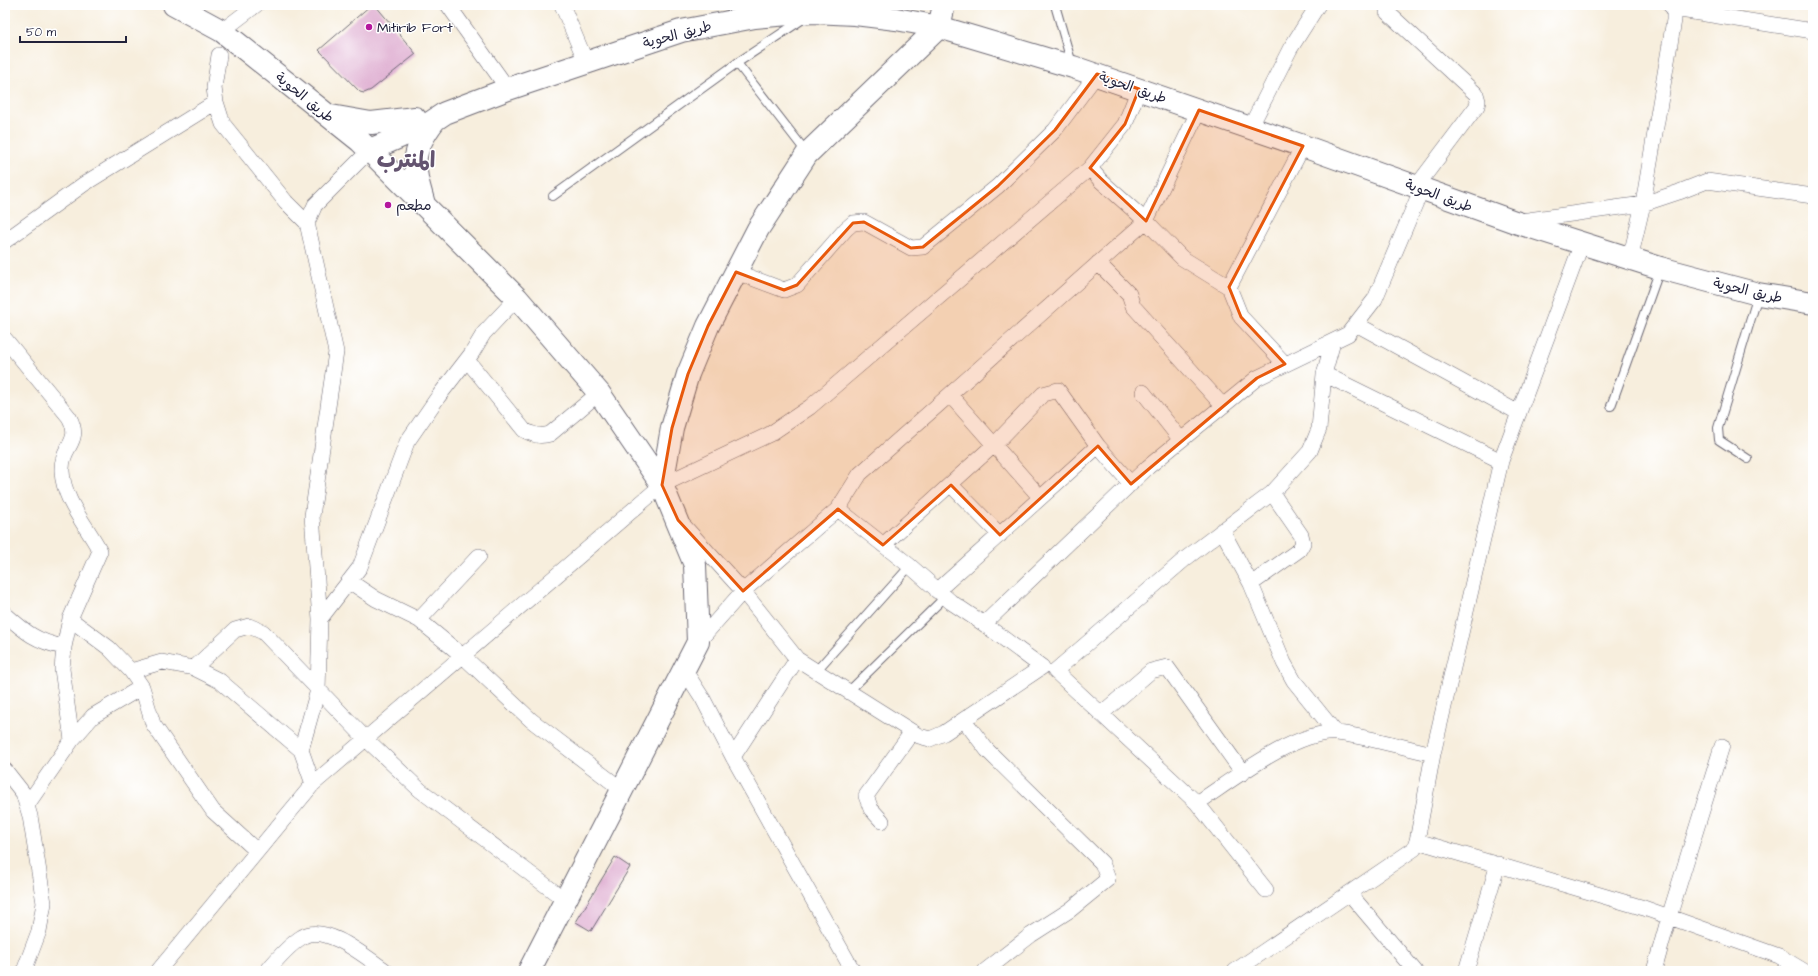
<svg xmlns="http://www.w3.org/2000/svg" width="1818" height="976" viewBox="0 0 1818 976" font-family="'Architects Daughter','Playpen Sans Arabic',sans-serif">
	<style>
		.building { fill: #e0b1d3 }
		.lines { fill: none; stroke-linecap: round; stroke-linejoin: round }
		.lane-casing { stroke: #6d6974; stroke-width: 10 }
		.street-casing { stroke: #6d6974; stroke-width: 16 }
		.secondary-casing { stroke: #6d6974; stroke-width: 24 }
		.lane { stroke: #fff; stroke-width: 8 }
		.street { stroke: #fff; stroke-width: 15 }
		.secondary { stroke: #fff; stroke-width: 22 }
		.marked { fill: #e8590c; fill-opacity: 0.2; stroke: #e8590c; stroke-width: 3; stroke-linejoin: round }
		.poi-dot { fill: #b5179e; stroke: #fff; stroke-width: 1.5 }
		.labels { text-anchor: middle; stroke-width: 3; stroke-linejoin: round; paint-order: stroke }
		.poi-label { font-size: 14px; fill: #22223b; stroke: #fff; text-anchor: start }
		.street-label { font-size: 14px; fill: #22223b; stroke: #fff }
		.town-label { font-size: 22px; font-weight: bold; fill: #645470; stroke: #fff }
	</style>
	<rect width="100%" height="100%" fill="#fff"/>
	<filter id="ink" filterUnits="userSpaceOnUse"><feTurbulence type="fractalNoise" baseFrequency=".025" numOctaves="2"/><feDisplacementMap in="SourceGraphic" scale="8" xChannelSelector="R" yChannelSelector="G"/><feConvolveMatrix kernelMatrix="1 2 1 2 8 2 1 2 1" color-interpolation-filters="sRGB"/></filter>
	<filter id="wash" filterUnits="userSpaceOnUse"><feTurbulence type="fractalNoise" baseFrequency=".012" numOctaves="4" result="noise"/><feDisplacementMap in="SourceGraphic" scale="16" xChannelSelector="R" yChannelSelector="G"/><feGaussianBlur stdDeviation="0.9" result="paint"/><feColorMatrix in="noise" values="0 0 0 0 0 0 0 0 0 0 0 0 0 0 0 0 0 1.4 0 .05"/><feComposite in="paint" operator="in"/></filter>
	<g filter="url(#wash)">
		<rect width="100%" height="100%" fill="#f7eedd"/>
		<g id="blocks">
			<path class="building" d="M371 5H375L416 54 371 90 364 93 360 92 319 50Z
				M615 857 630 867 591 931 576 922Z"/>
		</g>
	</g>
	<g filter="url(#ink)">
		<use href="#blocks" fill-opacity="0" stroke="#6d6974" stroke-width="1"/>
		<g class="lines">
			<defs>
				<path id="lane" d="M1055 5 1072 64
					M737 63 807 153
					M553 196 737 63 803 19
					M1611 406 1660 269
					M1748 459 1719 440 1718 428 1758 295
					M817 670 910 566
					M848 692 945 597"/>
				<path id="street" d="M448 5 508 89
					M562 5 586 62
					M1674 9 1813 31
					M1387 12 1476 94 1478 101 1477 106 1416 187
					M222 31 256 5
					M219 55 214 88 216 102 223 124 286 202 307 223
					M1250 128 1290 49 1318 5
					M1090 168 1101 181 1146 221 1182 258 1229 287 1241 317 1285 364
					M1521 221 1643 204 1679 192 1707 181 1813 196
					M5 241 84 184 216 102
					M1630 259 1643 204 1674 20V9L1670 5
					M1098 263 1129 294 1133 306 1223 406
					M736 272 784 290 797 285 846 229 853 223 864 222 911 248 923 247 998 186 1055 130 1097 74
					M1229 287 1303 146
					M1356 324 1519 413
					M5 339 69 417C83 443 61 445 62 471 63 500 87 526 100 551L70 619 64 647 62 669 72 740
					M467 360 524 430C533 435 540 437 550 434L599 393
					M1324 374 1501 461
					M1143 392 1181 440
					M950 395 1040 497
					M1098 446 1131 484
					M951 485 1000 535
					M838 509 860 474 1146 221 1199 110
					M684 526 743 591 797 659 919 736 930 739 944 733 1042 667 984 624 951 602 910 566 838 509 743 591 698 642
					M1222 530 1251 584 1284 663 1294 681 1336 733
					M883 545 995 444 1043 394 1058 390 1098 446 937 591
					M349 581 376 599 419 620 464 657 531 720 621 789
					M1251 584 1299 550 1303 543 1301 535 1272 493
					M5 614C25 632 37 642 64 647
					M70 619 109 648 131 671 142 687 153 724 213 811 257 851
					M320 619 360 567 407 442 438 397 472 353 484 333 517 298
					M419 620 479 556
					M984 624 1148 467 1257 378 1348 334 1375 299 1422 188
					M194 668 235 630 249 626 263 632 366 739 420 790 565 900
					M683 668 703 699 733 757 853 971
					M131 671 162 662 194 668 220 681 301 750
					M1101 714 1151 671 1167 667 1243 773
					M964 720 987 750 1102 863 1108 879 1070 910 1031 935 985 971
					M733 757 797 659
					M5 770 23 793 30 816 44 903 39 931 24 971
					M313 784 301 750 318 690 320 619 312 516 336 352 307 223 315 205 370 150
					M1197 803C1231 781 1297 729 1337 733 1369 737 1401 747 1433 754
					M27 805 72 740 93 716 142 687
					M882 821 871 809 866 796 912 732
					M1417 841 1644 908 1779 956 1804 971
					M1266 890 1197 803 1055 671 1185 559 1272 493 1310 451 1319 429 1324 374 1333 342
					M1349 893 1415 971
					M158 971 313 784 662 485 770 434 810 407 1090 168 1125 124 1139 89
					M267 971C277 959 289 945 302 937 325 922 367 958 386 971
					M1235 971 1414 849 1417 841 1433 754 1501 461 1582 243
					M1466 971 1498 864
					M1654 971 1669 917 1722 746"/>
				<path id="secondary" d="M174 5 222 31 360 141 517 298 599 393 662 485 695 565 698 642 529 971
					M331 116 371 123 415 118
					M370 150 427 125 445 113 508 89 681 31 755 17 813 12 855 14 896 19 939 27 1073 67 1303 146 1515 222 1660 268 1758 294 1813 303
					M424 204C413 166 409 154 434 121
					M662 485 672 428 688 374 708 326 758 229 807 154 939 27 944 5"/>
			</defs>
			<use href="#lane" class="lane-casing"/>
			<use href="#street" class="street-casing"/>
			<use href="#secondary" class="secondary-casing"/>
			<use href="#lane" class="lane"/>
			<use href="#street" class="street"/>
			<use href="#secondary" class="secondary"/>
		</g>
	</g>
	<path class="marked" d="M1097 74 1139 89 1125 124 1090 168 1146 221 1199 110 1303 146 1229 287 1241 317 1285 364 1257 378 1131 484 1098 446 1000 535 951 485 883 545 838 509 743 591 678 520 662 485 672 428 688 374 708 326 736 272 784 290 797 285 853 223 864 222 911 248 923 247 998 186 1055 130Z"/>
	<g class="poi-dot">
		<circle cx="369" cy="27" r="4"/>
		<circle cx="388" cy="205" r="4"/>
	</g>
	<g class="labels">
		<g class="poi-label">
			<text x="377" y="32">Mitirib Fort</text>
			<text x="396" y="210">مطعم</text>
		</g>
		<g class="street-label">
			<text transform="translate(677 34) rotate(-15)" y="5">طريق الحوية</text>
			<text transform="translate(1133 87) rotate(19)" y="5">طريق الحوية</text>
			<text transform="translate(305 97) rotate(39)" y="5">طريق الحوية</text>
			<text transform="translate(1439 195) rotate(20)" y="5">طريق الحوية</text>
			<text transform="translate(1748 290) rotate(13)" y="5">طريق الحوية</text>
		</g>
		<g class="town-label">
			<text x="406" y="167">المنترب</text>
		</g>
	</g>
	<rect width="1818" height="976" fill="none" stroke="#fff" stroke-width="20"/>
	<path d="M20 36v6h106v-6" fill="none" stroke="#22223b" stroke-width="2"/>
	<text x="26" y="36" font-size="12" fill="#22223b" stroke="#ffffff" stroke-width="3" paint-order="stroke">50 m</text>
</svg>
